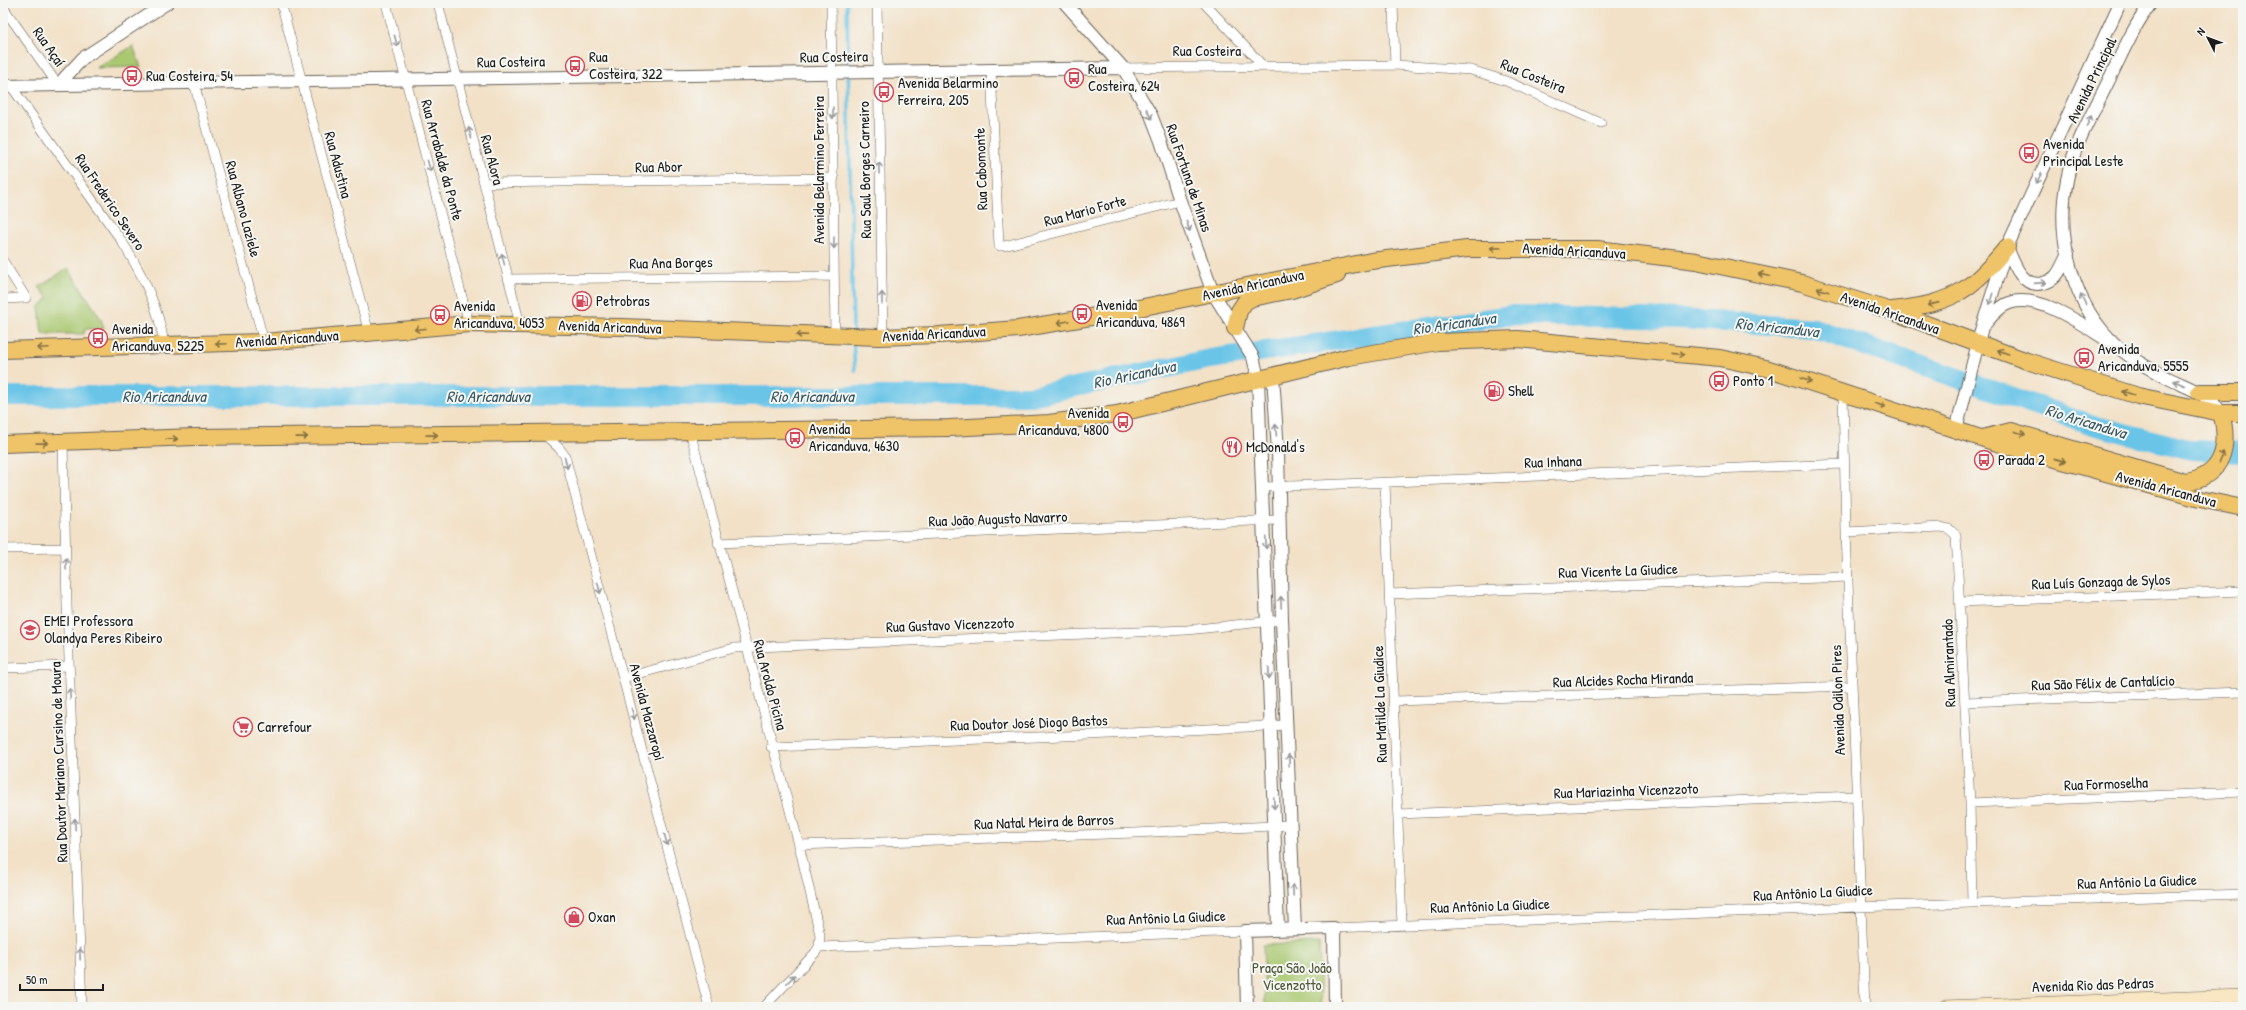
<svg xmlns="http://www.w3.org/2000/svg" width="2246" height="1010" viewBox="0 0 2246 1010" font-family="'Patrick Hand',sans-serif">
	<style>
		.green { fill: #a9c870; stroke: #627246 }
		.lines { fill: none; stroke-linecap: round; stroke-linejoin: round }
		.stream { stroke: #69c4e7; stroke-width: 3.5 }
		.river { stroke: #69c4e7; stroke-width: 20 }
		.minor-casing { stroke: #676158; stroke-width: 10 }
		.tertiary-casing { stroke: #676158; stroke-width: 14 }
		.secondary-casing { stroke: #676158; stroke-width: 14 }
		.trunk-casing { stroke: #676158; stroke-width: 18 }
		.minor { stroke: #fff; stroke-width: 9 }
		.tertiary { stroke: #fff; stroke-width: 12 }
		.secondary { stroke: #f9e7c3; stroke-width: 13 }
		.trunk { stroke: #efc469; stroke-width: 16 }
		.oneway { stroke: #999 }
		.oneway2 { stroke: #867042 }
		.labels { text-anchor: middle; stroke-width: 4; stroke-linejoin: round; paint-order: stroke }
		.street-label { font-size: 15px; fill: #1c1c1c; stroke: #f6f6f2 }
		.poi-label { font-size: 15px; fill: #1c1c1c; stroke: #f6f6f2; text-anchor: start }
		.park-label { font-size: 15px; fill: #4d5839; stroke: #f6f6f2 }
		.water-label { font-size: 16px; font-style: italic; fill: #375763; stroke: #f6f6f2 }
	</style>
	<rect width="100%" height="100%" fill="#f6f6f2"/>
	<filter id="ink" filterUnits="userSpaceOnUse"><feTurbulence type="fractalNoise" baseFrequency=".025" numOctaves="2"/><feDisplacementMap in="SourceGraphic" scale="8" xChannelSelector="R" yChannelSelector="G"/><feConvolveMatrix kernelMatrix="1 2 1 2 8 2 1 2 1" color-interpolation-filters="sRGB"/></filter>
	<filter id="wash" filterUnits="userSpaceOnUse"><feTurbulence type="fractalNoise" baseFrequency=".012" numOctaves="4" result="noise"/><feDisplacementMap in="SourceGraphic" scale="16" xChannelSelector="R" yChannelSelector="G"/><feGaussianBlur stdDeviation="0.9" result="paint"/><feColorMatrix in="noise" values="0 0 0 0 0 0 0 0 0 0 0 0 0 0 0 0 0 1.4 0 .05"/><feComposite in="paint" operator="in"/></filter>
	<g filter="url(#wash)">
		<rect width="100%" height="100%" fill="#f2e1c7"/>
		<path class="green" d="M133 46 141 67 96 68Z
			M68 268 101 319 104 329H85L84 334H42L39 307 48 298 39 287Z
			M1319 943 1321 1007H1265L1263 945Z"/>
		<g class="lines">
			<path class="stream" d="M847 3 853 332
				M853 340 855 371"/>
			<path class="river" d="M3 396H1031L1210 359 1511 315 1681 319 1813 328 2096 426 2192 450 2243 452"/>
		</g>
	</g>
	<g filter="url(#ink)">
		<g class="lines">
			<defs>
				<path id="minor" d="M281 3 369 333
					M386 3 469 324
					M438 3 520 324
					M831 3 835 336
					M877 3 883 337
					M1204 3 1263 66
					M1393 3 1395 65
					M3 7 58 85
					M1123 68 1395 65 1471 70 1506 81 1601 123
					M991 69 999 246H1004L1180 201
					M194 83 264 342
					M11 86 121 240C141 272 160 308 164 346
					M484 183 834 178
					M3 261 26 298 3 299
					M508 279 833 276
					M1843 392 1846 532 1865 1007
					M690 431 799 845 820 935 819 947 815 953 764 1007
					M544 434 559 448 565 456 709 1007
					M63 443 67 605 82 1007
					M1385 482 1402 926
					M1263 487 1844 464
					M1846 532 1941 527 1949 529 1956 535 1970 803 1972 903
					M718 543 1279 520
					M3 549 65 548
					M1389 594 1848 577
					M1960 602 2243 591
					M3 668 69 666
					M623 678 734 648 1187 630 1282 620
					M1395 701 1852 686
					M1965 702 2243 692
					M771 747 1090 735 1287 725
					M1970 803 2243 792
					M1398 814 1856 796
					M799 845 1135 833 1291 825
					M1334 928 1884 906 2243 894
					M819 947 1245 931"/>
				<path id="tertiary" d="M1065 3 1123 68 1151 115 1161 141 1180 201 1213 293 1253 357 1258 378 1278 929
					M2151 3C2133 27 2121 56 2108 82 2093 113 2073 146 2067 180 2055 238 2073 307 2118 347 2134 361 2153 371 2172 380 2191 389 2209 394 2221 413
					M58 85 83 58 167 3
					M3 86 1123 68
					M2007 247C2013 262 2022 289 2043 283 2048 282 2052 280 2056 276 2061 270 2064 261 2068 254
					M1985 324C1991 317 1997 309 2005 305 2034 289 2083 325 2107 340
					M1273 375 1278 452 1282 620 1295 929
					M1956 430 1982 327 2007 247 2120 3
					M1247 1007 1245 931 1334 928 1335 1007"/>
				<path id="secondary" d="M1944 1007 2243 996"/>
				<path id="trunk" d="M1892 310C1952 303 1969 293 2007 247
					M1235 328 1239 311 1245 302 1252 298 1292 290 1337 275
					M3 350 264 342 469 324 622 327 878 337 939 335 1018 329 1109 314 1371 261 1467 249H1597L1696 261 1802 283 1888 310 2027 361 2138 396 2221 413H2243
					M2199 392H2243
					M1982 438 2011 431 2185 482C2223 477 2230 446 2221 413
					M3 444 195 437 949 428 1049 423 1117 414 1349 357 1438 342 1518 339 1720 358 1766 368 1990 441 2200 499 2243 508"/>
			</defs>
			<use href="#minor" class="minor-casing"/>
			<use href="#tertiary" class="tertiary-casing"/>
			<use href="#secondary" class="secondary-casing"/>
			<use href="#trunk" class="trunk-casing"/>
			<use href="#minor" class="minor"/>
			<use href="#tertiary" class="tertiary"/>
			<use href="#secondary" class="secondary"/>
			<use href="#trunk" class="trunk"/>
		</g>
		<defs><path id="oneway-shaft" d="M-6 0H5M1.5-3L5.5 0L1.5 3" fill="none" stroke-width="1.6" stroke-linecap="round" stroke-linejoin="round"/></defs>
		<g class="oneway">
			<use href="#oneway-shaft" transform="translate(396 41) rotate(75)"/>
			<use href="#oneway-shaft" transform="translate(833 113) rotate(90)"/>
			<use href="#oneway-shaft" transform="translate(1149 114) rotate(63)"/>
			<use href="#oneway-shaft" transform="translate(2089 121) rotate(-65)"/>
			<use href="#oneway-shaft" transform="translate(470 133) rotate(-105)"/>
			<use href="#oneway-shaft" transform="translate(429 166) rotate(75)"/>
			<use href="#oneway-shaft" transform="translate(879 168) rotate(-91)"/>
			<use href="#oneway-shaft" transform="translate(2039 178) rotate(115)"/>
			<use href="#oneway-shaft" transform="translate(1188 226) rotate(71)"/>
			<use href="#oneway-shaft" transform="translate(834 243) rotate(90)"/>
			<use href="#oneway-shaft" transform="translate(503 259) rotate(-104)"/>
			<use href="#oneway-shaft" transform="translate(2040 283) rotate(-4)"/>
			<use href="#oneway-shaft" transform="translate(882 298) rotate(-90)"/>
			<use href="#oneway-shaft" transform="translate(1991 299) rotate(107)"/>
			<use href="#oneway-shaft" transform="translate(2083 299) rotate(-115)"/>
			<use href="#oneway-shaft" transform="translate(2179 383) rotate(-156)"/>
			<use href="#oneway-shaft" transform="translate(1276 430) rotate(-94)"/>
			<use href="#oneway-shaft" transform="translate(566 463) rotate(75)"/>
			<use href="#oneway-shaft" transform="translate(1266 543) rotate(89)"/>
			<use href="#oneway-shaft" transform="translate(66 564) rotate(-91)"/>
			<use href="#oneway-shaft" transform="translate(599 588) rotate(75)"/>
			<use href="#oneway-shaft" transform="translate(1281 602) rotate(-92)"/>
			<use href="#oneway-shaft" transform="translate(1269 673) rotate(88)"/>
			<use href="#oneway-shaft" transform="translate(70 694) rotate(-92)"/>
			<use href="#oneway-shaft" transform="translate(633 714) rotate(75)"/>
			<use href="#oneway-shaft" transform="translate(1289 760) rotate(-92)"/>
			<use href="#oneway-shaft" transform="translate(1274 803) rotate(88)"/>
			<use href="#oneway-shaft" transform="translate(75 824) rotate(-92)"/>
			<use href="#oneway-shaft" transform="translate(666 840) rotate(75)"/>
			<use href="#oneway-shaft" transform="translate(1293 890) rotate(-92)"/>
			<use href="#oneway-shaft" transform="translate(80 954) rotate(-92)"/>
			<use href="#oneway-shaft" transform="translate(791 979) rotate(-46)"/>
		</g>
		<g class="oneway2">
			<use href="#oneway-shaft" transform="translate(1496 248) rotate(178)"/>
			<use href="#oneway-shaft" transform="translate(1764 275) rotate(-168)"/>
			<use href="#oneway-shaft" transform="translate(1823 290) rotate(-162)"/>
			<use href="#oneway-shaft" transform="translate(1933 304) rotate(167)"/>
			<use href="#oneway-shaft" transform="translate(1063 322) rotate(170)"/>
			<use href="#oneway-shaft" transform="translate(420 329) rotate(175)"/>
			<use href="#oneway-shaft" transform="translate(802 335) rotate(-178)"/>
			<use href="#oneway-shaft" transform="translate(221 344) rotate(178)"/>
			<use href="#oneway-shaft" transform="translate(43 348) rotate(177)"/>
			<use href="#oneway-shaft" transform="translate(2003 352) rotate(-160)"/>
			<use href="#oneway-shaft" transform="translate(1679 354) rotate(6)"/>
			<use href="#oneway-shaft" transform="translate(1806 380) rotate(17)"/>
			<use href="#oneway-shaft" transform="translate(2128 393) rotate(-163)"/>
			<use href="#oneway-shaft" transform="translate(1880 405) rotate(19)"/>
			<use href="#oneway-shaft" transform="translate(2020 433) rotate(17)"/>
			<use href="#oneway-shaft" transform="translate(432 435) rotate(-1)"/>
			<use href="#oneway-shaft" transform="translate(302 437) rotate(-1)"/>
			<use href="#oneway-shaft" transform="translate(172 439) rotate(-2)"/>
			<use href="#oneway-shaft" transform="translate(42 443) rotate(-1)"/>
			<use href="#oneway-shaft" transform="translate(2221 457) rotate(-66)"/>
			<use href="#oneway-shaft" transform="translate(2060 460) rotate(16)"/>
		</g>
	</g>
	<defs>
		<symbol id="bus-ring" viewBox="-11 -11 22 22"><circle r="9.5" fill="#f6f6f2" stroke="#d1495b" stroke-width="1.5"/><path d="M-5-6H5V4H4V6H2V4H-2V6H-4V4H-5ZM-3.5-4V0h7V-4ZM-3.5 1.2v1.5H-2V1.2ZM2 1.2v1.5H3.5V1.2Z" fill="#d1495b"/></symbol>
		<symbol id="fuel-ring" viewBox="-11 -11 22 22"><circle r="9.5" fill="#f6f6f2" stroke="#d1495b" stroke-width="1.5"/><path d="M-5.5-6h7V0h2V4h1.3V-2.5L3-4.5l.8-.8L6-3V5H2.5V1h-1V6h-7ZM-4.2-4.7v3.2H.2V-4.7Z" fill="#d1495b"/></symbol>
		<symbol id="restaurant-ring" viewBox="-11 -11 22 22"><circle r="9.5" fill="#f6f6f2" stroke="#d1495b" stroke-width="1.5"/><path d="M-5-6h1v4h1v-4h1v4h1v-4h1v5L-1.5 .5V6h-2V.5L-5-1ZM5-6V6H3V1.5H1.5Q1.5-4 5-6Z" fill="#d1495b"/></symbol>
		<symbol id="school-ring" viewBox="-11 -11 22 22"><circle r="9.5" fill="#f6f6f2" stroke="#d1495b" stroke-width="1.5"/><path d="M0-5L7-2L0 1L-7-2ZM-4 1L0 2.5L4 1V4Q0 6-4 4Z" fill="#d1495b"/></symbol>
		<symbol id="supermarket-ring" viewBox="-11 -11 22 22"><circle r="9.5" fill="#f6f6f2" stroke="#d1495b" stroke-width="1.5"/><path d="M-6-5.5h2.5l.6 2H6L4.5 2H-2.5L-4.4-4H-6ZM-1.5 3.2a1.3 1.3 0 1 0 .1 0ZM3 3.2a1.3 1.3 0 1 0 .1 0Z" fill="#d1495b"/></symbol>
		<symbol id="shop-ring" viewBox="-11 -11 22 22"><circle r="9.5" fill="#f6f6f2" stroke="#d1495b" stroke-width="1.5"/><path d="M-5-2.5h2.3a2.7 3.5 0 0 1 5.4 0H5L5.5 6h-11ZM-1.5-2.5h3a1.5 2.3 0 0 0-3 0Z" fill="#d1495b"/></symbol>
	</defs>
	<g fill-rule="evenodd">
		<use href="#bus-ring" x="564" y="55" width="22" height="22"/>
		<use href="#bus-ring" x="121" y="65" width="22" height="22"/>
		<use href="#bus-ring" x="1063" y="67" width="22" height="22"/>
		<use href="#bus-ring" x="873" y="81" width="22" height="22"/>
		<use href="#bus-ring" x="2018" y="142" width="22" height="22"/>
		<use href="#fuel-ring" x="571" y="290" width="22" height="22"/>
		<use href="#bus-ring" x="1071" y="303" width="22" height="22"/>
		<use href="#bus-ring" x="429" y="304" width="22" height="22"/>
		<use href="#bus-ring" x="87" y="327" width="22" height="22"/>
		<use href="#bus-ring" x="2073" y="347" width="22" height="22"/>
		<use href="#bus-ring" x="1708" y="370" width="22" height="22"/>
		<use href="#fuel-ring" x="1483" y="380" width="22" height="22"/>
		<use href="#bus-ring" x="1112" y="411" width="22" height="22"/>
		<use href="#bus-ring" x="784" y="427" width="22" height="22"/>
		<use href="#restaurant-ring" x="1221" y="436" width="22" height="22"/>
		<use href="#bus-ring" x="1973" y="449" width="22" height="22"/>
		<use href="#school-ring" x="19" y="619" width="22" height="22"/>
		<use href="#supermarket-ring" x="232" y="716" width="22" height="22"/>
		<use href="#shop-ring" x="563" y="906" width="22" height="22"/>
	</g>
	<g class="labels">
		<g class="street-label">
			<text transform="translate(49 47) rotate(55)" y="5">Rua Açaí</text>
			<text x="1207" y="56">Rua Costeira</text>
			<text transform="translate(834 57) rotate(-1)" y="5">Rua Costeira</text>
			<text transform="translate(511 62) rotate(-1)" y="5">Rua Costeira</text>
			<text transform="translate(1533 76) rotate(22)" y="5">Rua Costeira</text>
			<text transform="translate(2092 80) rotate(-64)" y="5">Avenida Principal</text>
			<text transform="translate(442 160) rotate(75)" y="5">Rua Arrabalde da Ponte</text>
			<text transform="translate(492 160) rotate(75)" y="5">Rua Alora</text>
			<text transform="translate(338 165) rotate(75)" y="5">Rua Adustina</text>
			<text transform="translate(659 167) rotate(-1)" y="5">Rua Abor</text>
			<text transform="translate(981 169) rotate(-92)" y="5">Rua Cabomonte</text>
			<text transform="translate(819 170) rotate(-90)" y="5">Avenida Belarmino Ferreira</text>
			<text transform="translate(865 170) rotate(-91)" y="5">Rua Saul Borges Carneiro</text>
			<text transform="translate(1189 178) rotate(71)" y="5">Rua Fortuna de Minas</text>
			<text transform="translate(110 202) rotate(56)" y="5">Rua Frederico Severo</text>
			<text transform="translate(243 209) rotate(75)" y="5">Rua Albano Lazíele</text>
			<text transform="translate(1085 211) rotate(-15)" y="5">Rua Mario Forte</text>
			<text transform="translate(1574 251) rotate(3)" y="5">Avenida Aricanduva</text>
			<text transform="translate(671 263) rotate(-1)" y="5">Rua Ana Borges</text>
			<text transform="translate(1253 285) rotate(-12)" y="5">Avenida Aricanduva</text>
			<text transform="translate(1890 313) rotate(19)" y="5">Avenida Aricanduva</text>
			<text transform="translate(610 327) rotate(2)" y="5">Avenida Aricanduva</text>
			<text transform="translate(934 334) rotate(-3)" y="5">Avenida Aricanduva</text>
			<text transform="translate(287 339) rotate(-4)" y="5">Avenida Aricanduva</text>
			<text transform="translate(1553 462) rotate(-2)" y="5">Rua Inhana</text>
			<text transform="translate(2166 489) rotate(15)" y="5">Avenida Aricanduva</text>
			<text transform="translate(998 519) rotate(-2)" y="5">Rua João Augusto Navarro</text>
			<text transform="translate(1618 571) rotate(-2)" y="5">Rua Vicente La Giudice</text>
			<text transform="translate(2101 582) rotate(-2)" y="5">Rua Luís Gonzaga de Sylos</text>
			<text transform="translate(950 625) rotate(-2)" y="5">Rua Gustavo Vicenzzoto</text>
			<text transform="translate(1949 663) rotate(-92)" y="5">Rua Almirantado</text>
			<text transform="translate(1623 680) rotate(-2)" y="5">Rua Alcides Rocha Miranda</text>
			<text transform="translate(2103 683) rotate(-2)" y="5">Rua São Félix de Cantalício</text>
			<text transform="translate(770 685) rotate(75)" y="5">Rua Aroldo Picina</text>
			<text transform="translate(1838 700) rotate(-92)" y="5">Avenida Odilon Pires</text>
			<text transform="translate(1380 704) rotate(-92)" y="5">Rua Matilde La Giudice</text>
			<text transform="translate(647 712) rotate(75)" y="5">Avenida Mazzaropi</text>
			<text transform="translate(1029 723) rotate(-2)" y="5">Rua Doutor José Diogo Bastos</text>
			<text transform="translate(59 762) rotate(-92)" y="5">Rua Doutor Mariano Cursino de Moura</text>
			<text transform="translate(2106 784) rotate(-2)" y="5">Rua Formoselha</text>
			<text transform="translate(1626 791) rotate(-2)" y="5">Rua Mariazinha Vicenzzoto</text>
			<text transform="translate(1044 822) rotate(-2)" y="5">Rua Natal Meira de Barros</text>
			<text transform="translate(2137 882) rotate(-2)" y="5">Rua Antônio La Giudice</text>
			<text transform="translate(1813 893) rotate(-3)" y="5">Rua Antônio La Giudice</text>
			<text transform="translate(1490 906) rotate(-2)" y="5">Rua Antônio La Giudice</text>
			<text transform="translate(1166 918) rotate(-2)" y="5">Rua Antônio La Giudice</text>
			<text transform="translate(2093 985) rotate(-2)" y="5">Avenida Rio das Pedras</text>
		</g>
		<g class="poi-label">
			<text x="589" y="62">Rua<tspan x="589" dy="17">Costeira, 322</tspan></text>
			<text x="1088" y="74">Rua<tspan x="1088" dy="17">Costeira, 624</tspan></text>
			<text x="146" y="81">Rua Costeira, 54</text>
			<text x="898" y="88">Avenida Belarmino<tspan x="898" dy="17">Ferreira, 205</tspan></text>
			<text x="2043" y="149">Avenida<tspan x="2043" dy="17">Principal Leste</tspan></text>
			<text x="596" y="306">Petrobras</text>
			<text x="1096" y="310">Avenida<tspan x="1096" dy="17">Aricanduva, 4869</tspan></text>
			<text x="454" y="311">Avenida<tspan x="454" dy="17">Aricanduva, 4053</tspan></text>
			<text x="112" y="334">Avenida<tspan x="112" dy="17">Aricanduva, 5225</tspan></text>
			<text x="2098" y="354">Avenida<tspan x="2098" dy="17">Aricanduva, 5555</tspan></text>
			<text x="1733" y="386">Ponto 1</text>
			<text x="1508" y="396">Shell</text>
			<text x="1109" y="418" text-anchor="end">Avenida<tspan x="1109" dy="17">Aricanduva, 4800</tspan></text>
			<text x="809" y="434">Avenida<tspan x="809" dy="17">Aricanduva, 4630</tspan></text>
			<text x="1246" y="452">McDonald's</text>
			<text x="1998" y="465">Parada 2</text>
			<text x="44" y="626">EMEI Professora<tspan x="44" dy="17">Olandya Peres Ribeiro</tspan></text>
			<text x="257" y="732">Carrefour</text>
			<text x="588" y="922">Oxan</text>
		</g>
		<g class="park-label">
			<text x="1292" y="973">Praça São João<tspan x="1292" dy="17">Vicenzotto</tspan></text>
		</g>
		<g class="water-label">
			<text transform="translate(1454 323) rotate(-8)" y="6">Rio Aricanduva</text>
			<text transform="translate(1777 327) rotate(6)" y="6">Rio Aricanduva</text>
			<text transform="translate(1134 374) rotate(-12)" y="6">Rio Aricanduva</text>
			<text x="164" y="402">Rio Aricanduva</text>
			<text x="488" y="402">Rio Aricanduva</text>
			<text x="812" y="402">Rio Aricanduva</text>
			<text transform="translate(2086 421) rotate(17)" y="6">Rio Aricanduva</text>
		</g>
	</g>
	<rect width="2246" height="1010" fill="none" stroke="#f6f6f2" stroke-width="16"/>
	<g transform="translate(2208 38) rotate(312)" stroke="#f6f6f2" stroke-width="3" paint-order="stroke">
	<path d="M0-3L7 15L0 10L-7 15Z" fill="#1c1c1c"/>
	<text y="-6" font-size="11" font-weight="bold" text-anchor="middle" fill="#1c1c1c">N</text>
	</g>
	<path d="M20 984v6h83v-6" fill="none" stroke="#1c1c1c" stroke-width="2"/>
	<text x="26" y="984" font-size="12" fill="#1c1c1c" stroke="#f6f6f2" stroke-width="3" paint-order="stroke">50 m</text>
</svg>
